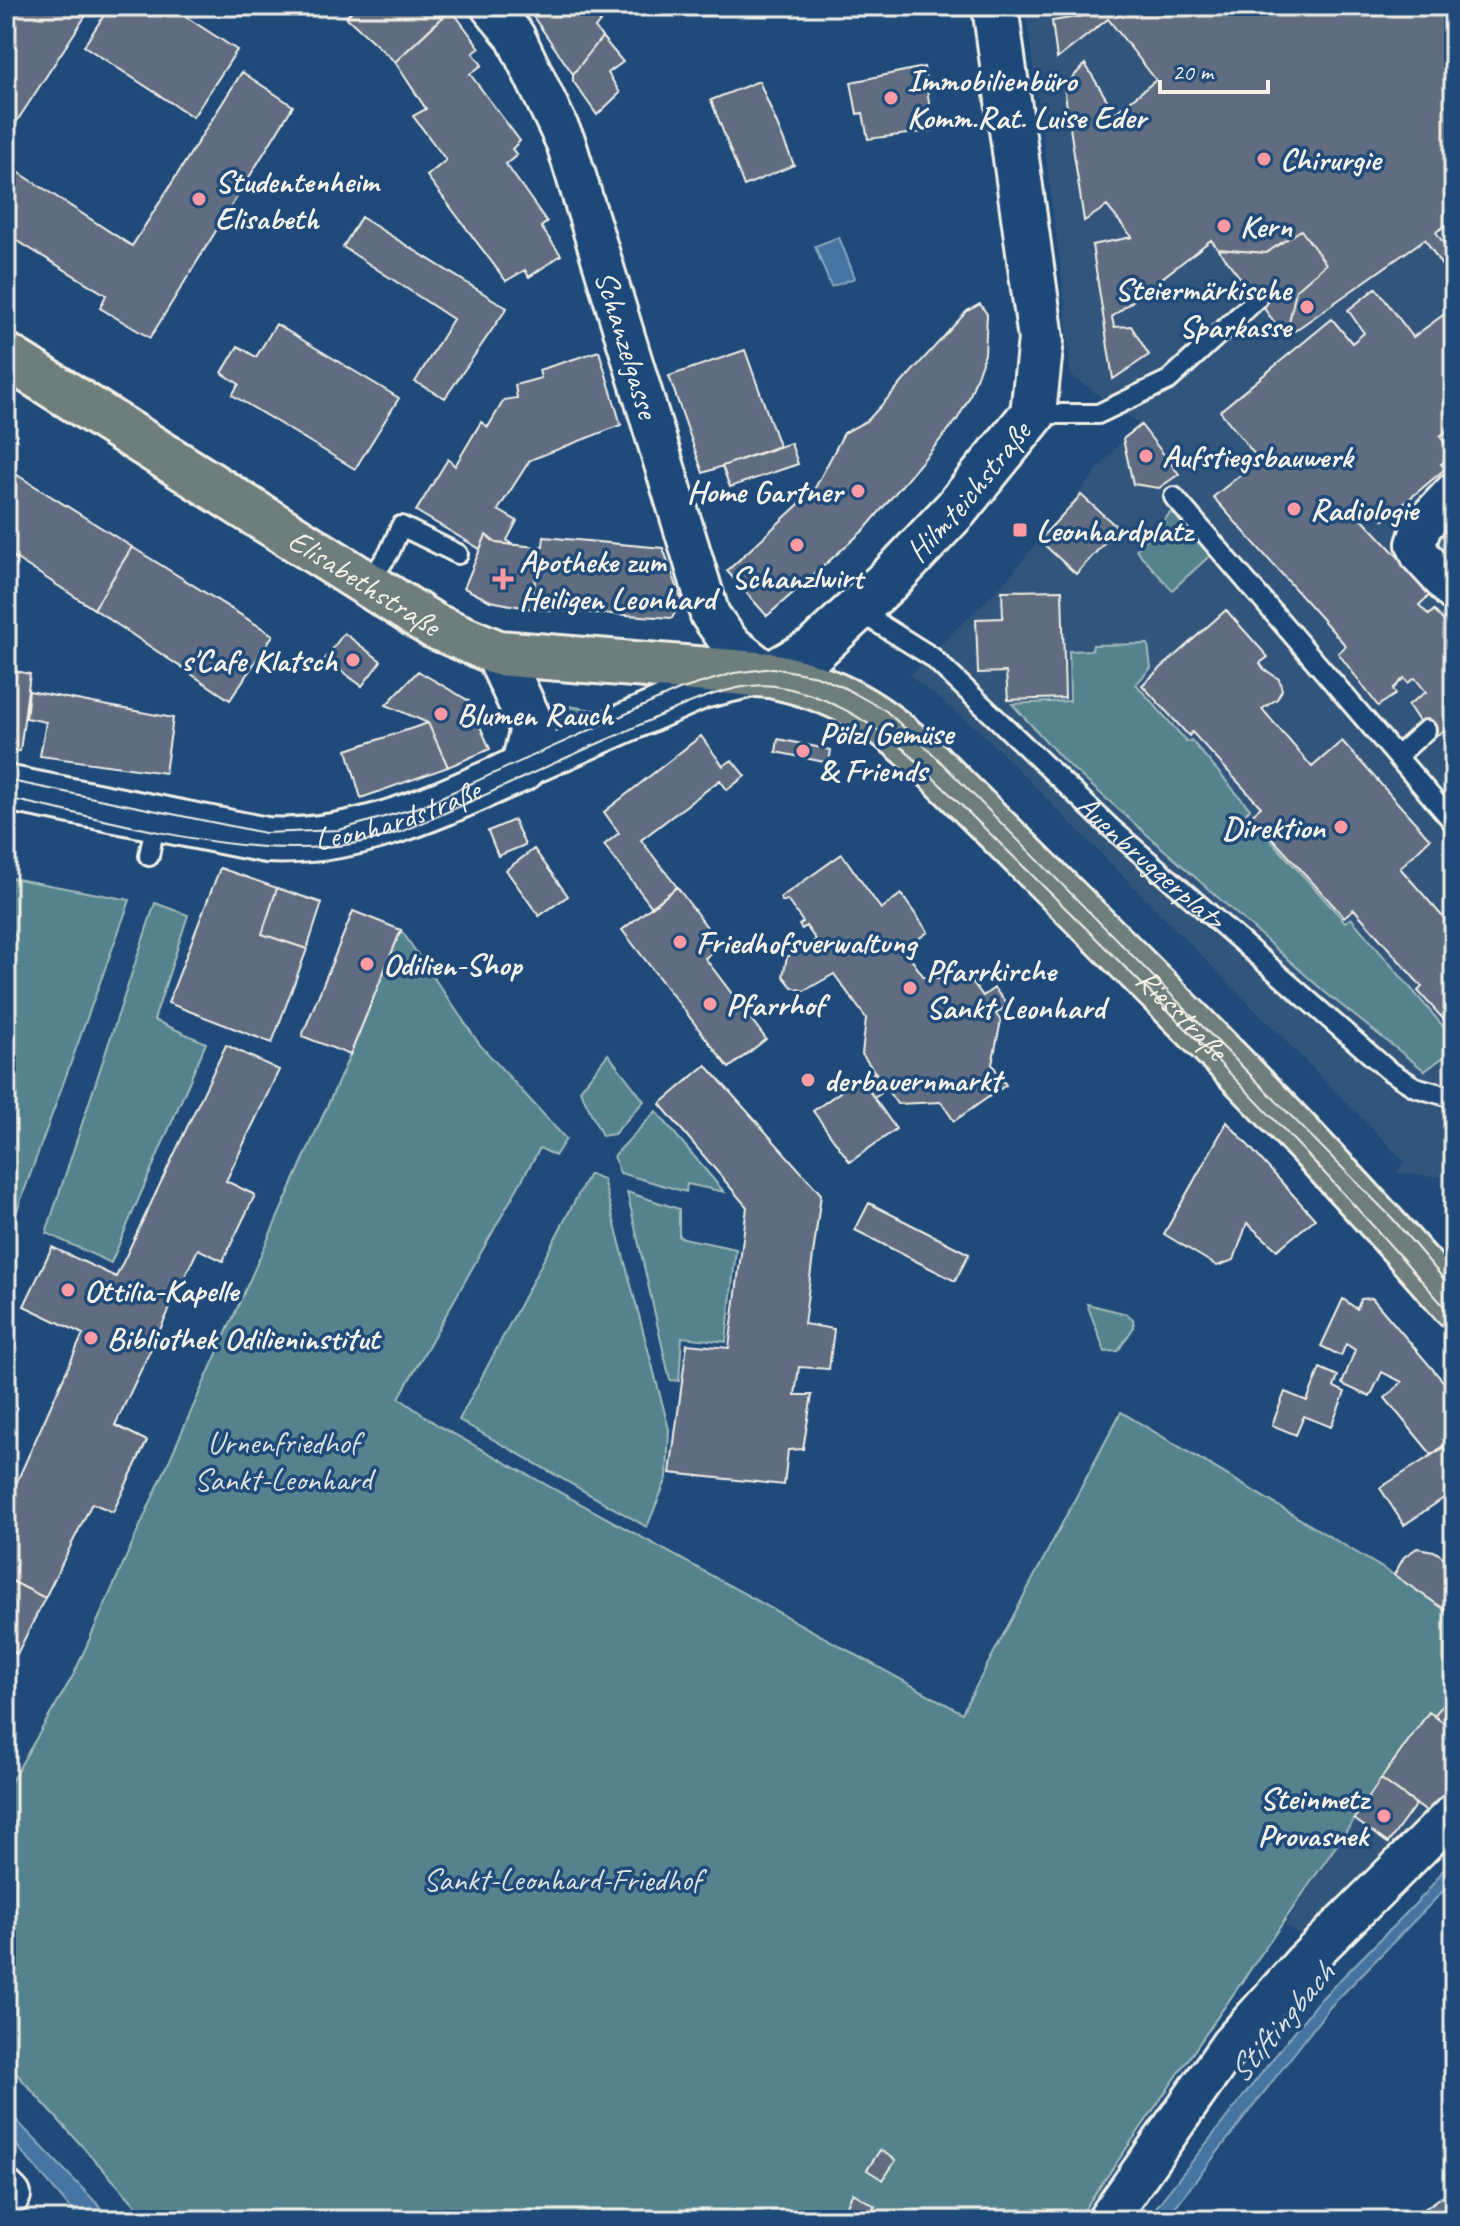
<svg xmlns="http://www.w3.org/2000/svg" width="1460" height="2226" viewBox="0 0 1460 2226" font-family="Caveat,sans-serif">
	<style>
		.built { fill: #32547c }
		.green { fill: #55838d; stroke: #a4baba; stroke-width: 2 }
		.water { fill: #4775a3; stroke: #8ca7bf; stroke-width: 2 }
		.building { fill: #606d80; stroke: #f4f1e8; stroke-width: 2 }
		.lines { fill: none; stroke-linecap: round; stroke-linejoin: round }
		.service-casing { stroke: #f4f1e8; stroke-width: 24 }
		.minor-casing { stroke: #f4f1e8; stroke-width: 44 }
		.tertiary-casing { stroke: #f4f1e8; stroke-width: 50 }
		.secondary-casing { stroke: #f4f1e8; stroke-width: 50 }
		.primary-casing { stroke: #f4f1e8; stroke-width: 50 }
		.service { stroke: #1f4a7a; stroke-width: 18 }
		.minor { stroke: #1f4a7a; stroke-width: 38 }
		.tertiary { stroke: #1f4a7a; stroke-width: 44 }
		.secondary { stroke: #1f4a7a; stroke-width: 44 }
		.primary { stroke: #6d7e7c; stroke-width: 44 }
		.tram { stroke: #f4f1e8; stroke-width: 2 }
		.poi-dot { fill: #ff9aa2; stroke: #1f4a7a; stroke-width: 3 }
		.labels { text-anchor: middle; stroke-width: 7; stroke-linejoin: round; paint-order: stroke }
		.poi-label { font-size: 32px; font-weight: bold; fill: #f4f1e8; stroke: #1f4a7a; text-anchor: start }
		.street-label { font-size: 32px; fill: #f4f1e8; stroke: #1f4a7a }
		.park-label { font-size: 32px; fill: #dce0da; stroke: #1f4a7a }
		.water-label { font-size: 34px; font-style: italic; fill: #dadede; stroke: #1f4a7a }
	</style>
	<rect width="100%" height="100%" fill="#1f4a7a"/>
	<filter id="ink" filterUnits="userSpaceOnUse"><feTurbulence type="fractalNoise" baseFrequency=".0125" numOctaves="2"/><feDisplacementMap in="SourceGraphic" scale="16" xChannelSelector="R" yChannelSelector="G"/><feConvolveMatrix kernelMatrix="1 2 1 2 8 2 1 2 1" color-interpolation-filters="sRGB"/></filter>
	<g filter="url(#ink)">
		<path class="built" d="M1025 6H1454V1178L1397 1173 1404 1161 981 732 909 675 1004 583 1123 439 1141 425 1070 375 1066 308Z
			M1416 1806 1430 1816 1304 1939 1285 1924 1354 1821 1388 1844Z"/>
		<path class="green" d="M1174 509 1214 552 1172 590 1136 550Z
			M1148 644 1151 668 1136 684 1187 742 1191 740 1250 809 1246 813 1345 922 1351 918 1454 1039V1049L1425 1071 1327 994 1065 762 1012 704 1070 701 1069 651 1092 650 1093 645Z
			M547 703 600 711 602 715 555 736 542 706Z
			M6 877 130 900 6 1241Z
			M155 903 188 915 154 1020 206 1043 111 1263 46 1233Z
			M401 930 480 1045 566 1139 555 1156 540 1148 399 1398 439 1426 962 1713 1121 1412 1394 1575 1454 1616V1690L1434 1716 1428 1713 1077 2220H149L6 2062V1790L74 1674 350 1055Z
			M608 1054 644 1101 614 1134 602 1136 580 1090Z
			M656 1111 724 1192 687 1184 686 1192 620 1173 614 1156Z
			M589 1174 603 1179 669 1429 667 1478 647 1527 459 1420Z
			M627 1192 679 1209V1237L736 1249 726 1342 682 1337 679 1381 670 1380Z
			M1087 1304 1127 1314 1133 1319 1134 1327 1118 1351 1105 1352Z"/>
		<path class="water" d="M839 237 855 278 831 287 815 246Z
			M1454 1856V1880L1330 2007 1165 2220H1146L1316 2004 1425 1894Z
			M6 2108 18 2122 113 2220H80L6 2133Z"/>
		<path class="building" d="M17 6H92L6 138V23Z
			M110 6H169L237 50 193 117 84 46Z
			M357 6H455L395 62 346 17Z
			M542 6H612L595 28 602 37 573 74 532 15Z
			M1096 6H1454V220L1436 232 1454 259V285L1425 239 1286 337 1211 240 1112 317 1114 327 1131 326 1149 355 1113 379 1092 245 1132 237 1107 206 1084 221 1064 87 1085 64 1115 113 1156 80 1108 19 1057 59 1052 21 1083 16Z
			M451 9 480 48 473 53 482 65 470 74 520 141 512 149 517 155 506 164 547 222 541 227 561 255 529 277 525 270 506 281 427 176 446 160 413 116 426 109 395 62Z
			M602 37 623 62 608 73 620 93 597 115 573 81V74Z
			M924 67 933 131 868 139 863 113 857 114 851 82Z
			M242 72 293 106 150 338 100 308 106 295 6 234V164L132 246Z
			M759 81 794 165 744 186 711 100Z
			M361 217 507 308 445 398 415 382 453 319 343 247Z
			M1301 230 1326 264 1296 290 1286 337 1218 249 1266 253Z
			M1376 288 1413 337 1454 307V420L1450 423 1453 427 1440 436 1453 455 1441 464 1445 469 1384 520 1370 504 1358 514 1432 593 1419 605 1429 615 1434 610 1454 633 1447 643 1454 652V724L1431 739 1408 705 1426 692 1415 678 1408 683 1404 678 1393 689 1396 694 1378 706 1338 653 1346 646 1213 497 1259 460 1220 411 1332 319 1352 343 1364 333 1348 310Z
			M980 304 987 314 985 354 969 398 957 420 865 529 767 616 727 571 814 490 844 433 868 420 967 311Z
			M276 324 399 398 355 469 232 395 239 384 222 373 238 346 256 357Z
			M745 350 779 446 703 473 669 376Z
			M599 351 621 425 530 460 498 510 517 521 507 540 512 545 496 543 486 535 480 549 416 511 448 459 455 466 481 422 488 427 504 400 517 398 515 385 541 378 539 370Z
			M1141 425 1179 474 1159 488 1133 484 1123 439Z
			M791 443 798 464 730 487 722 466Z
			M6 468 132 547 94 609 6 552Z
			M1081 495 1118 528 1076 574 1039 540Z
			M486 535 496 543 537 547 533 609 490 601 464 588Z
			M544 537 663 548 682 601 672 618 533 609 537 547 543 546Z
			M132 547 273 635 230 700 94 609Z
			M1062 590 1065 698 1008 700 1006 672 978 673 976 619 1003 618 1002 591Z
			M1226 610 1268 657 1260 663 1264 669 1279 679 1282 690 1277 699 1262 709 1312 767 1342 741 1430 839 1400 868 1449 924 1454 915V1031L1418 991 1422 987 1354 909 1344 917 1251 815 1261 807 1192 732 1189 736 1142 685Z
			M344 633 381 661 362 686 325 659Z
			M6 669 30 674 20 751 6 749Z
			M418 671 469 701 490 749 448 767 428 723 386 705Z
			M29 691 173 718 165 773 40 756 46 722 26 718Z
			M428 723 448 767 361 798 347 750Z
			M701 736 723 766 732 760 745 776 727 790 720 780 641 840 677 887 652 907 604 845 619 833 604 812Z
			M778 739 831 750 829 763 776 752Z
			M514 820 525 845 498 856 488 831Z
			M534 849 568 896 539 916 506 870Z
			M842 854 881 909 901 894 928 932 904 949 924 977 971 980 983 996 994 988 1008 1005 996 1014 1001 1021 992 1064 1006 1085 954 1121 941 1102 897 1104 862 1054 866 1018 834 974 804 991 792 987 783 976 787 957 816 940 806 926 802 929 799 925 803 922 787 900 783 902 780 898Z
			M220 868 277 888 262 934 307 949 272 1043 168 1003Z
			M677 887 721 946 705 958 766 1039 729 1068 622 930Z
			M277 888 322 903 307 949 262 934Z
			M353 911 401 930 350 1055 302 1036Z
			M226 1045 279 1070 226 1181 255 1195 223 1261 198 1249 115 1425 147 1441 113 1512 92 1503 45 1598 6 1578V1506L83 1334 24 1306 52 1247 116 1277Z
			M706 1065 821 1194 804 1324 834 1329 829 1369 799 1367 795 1395H812L803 1449 788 1450 784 1485 670 1473 687 1344 729 1348 747 1207 660 1104Z
			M875 1072 887 1089 874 1098 863 1081Z
			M860 1078 896 1129 850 1162 813 1111Z
			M1227 1122 1315 1219 1277 1250 1247 1223 1234 1260 1217 1266 1164 1234Z
			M869 1203 969 1254 955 1281 855 1230Z
			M1372 1298 1454 1394V1436L1432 1455 1385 1398 1402 1382 1382 1372 1370 1397 1342 1384 1355 1350 1346 1344 1341 1356 1321 1346 1343 1299 1357 1309 1361 1299Z
			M1320 1368 1338 1376 1334 1387 1345 1392 1331 1427 1304 1416 1296 1435 1272 1425 1285 1392 1307 1401Z
			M1454 1441V1491L1404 1525 1380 1488Z
			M1417 1548 1434 1551 1454 1564 1453 1615 1394 1575 1404 1557Z
			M6 1578 45 1598 17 1654 6 1649Z
			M1454 1690V1730L1434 1716Z
			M1429 1712 1454 1730V1783L1431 1815 1381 1779Z
			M1381 1779 1416 1804 1388 1843 1354 1819Z
			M880 2150 896 2160 883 2180 867 2170Z
			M1454 2162V2179L1446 2168Z
			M1454 2188V2220H1409Z
			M853 2193 875 2206 867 2220H856L843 2213Z"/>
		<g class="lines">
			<defs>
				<g id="service">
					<path d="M1033 414H1098L1169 380 1257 299"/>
					<path d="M1174 497 1454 823"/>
					<path d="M367 585 389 553 401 526 458 554"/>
					<path id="s1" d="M857 610 932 657 1110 827 1388 1070 1415 1087 1454 1098"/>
					<path d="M1397 756 1426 730"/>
					<path d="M149 856 156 819"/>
				</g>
				<g id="minor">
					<path id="s2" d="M490 6 515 36 566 143 710 615 730 643 770 675"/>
					<path d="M1454 492 1422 526 1416 544 1421 556 1454 592"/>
					<path d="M523 768 702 689 748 678"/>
					<path d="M6 2190 11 2195"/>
					<path d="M1107 2220 1230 2045 1304 1962 1454 1813"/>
				</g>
				<g id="tertiary">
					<path id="s3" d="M6 788 266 840C360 845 439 805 523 768L533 729 498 653"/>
				</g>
				<g id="secondary">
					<path id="s4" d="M770 675 814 650 894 575 956 509 1033 414 1041 339 995 6"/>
				</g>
				<g id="primary">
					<path id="s5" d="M6 356 434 626 498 653 770 675C838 689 878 714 928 761 1106 939 1290 1114 1454 1305"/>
				</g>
			</defs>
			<use href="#service" class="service-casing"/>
			<use href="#minor" class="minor-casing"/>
			<use href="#tertiary" class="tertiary-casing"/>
			<use href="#secondary" class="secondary-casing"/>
			<use href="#primary" class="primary-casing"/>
			<use href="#service" class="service"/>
			<use href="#minor" class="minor"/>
			<use href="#tertiary" class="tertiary"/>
			<use href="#secondary" class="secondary"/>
			<use href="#primary" class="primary"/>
			<path class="tram" d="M6 780 265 833 339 830 419 807 679 690 734 673 773 668 817 676 845 688 886 711 930 751 1393 1219 1454 1291
				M6 798C129 823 282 875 403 831 476 801 547 765 620 734 662 715 728 680 775 686 825 693 866 720 905 750 1093 935 1283 1118 1454 1318"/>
		</g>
	</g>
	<g class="poi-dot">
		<circle cx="891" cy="98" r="8"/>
		<circle cx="1264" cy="159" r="8"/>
		<circle cx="199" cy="199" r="8"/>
		<circle cx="1224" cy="226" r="8"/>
		<circle cx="1307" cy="307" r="8"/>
		<circle cx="1146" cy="456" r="8"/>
		<circle cx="858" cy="491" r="8"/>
		<circle cx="1294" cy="509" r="8"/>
		<rect x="1012" y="522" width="16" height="16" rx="4"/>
		<circle cx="797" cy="545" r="8"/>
		<path d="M499 567h8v8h8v8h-8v8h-8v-8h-8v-8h8z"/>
		<circle cx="353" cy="660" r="8"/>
		<circle cx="441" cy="714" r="8"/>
		<circle cx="803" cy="751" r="8"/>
		<circle cx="1341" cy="827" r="8"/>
		<circle cx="680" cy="942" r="8"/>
		<circle cx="367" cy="964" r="8"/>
		<circle cx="910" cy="988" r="8"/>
		<circle cx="710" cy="1004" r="8"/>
		<circle cx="808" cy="1080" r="8"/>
		<circle cx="68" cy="1290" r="8"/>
		<circle cx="91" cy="1338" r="8"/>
		<circle cx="1384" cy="1816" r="8"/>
	</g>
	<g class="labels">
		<g class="poi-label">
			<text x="907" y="91">Immobilienbüro<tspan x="907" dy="37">Komm.Rat. Luise Eder</tspan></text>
			<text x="1280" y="170">Chirurgie</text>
			<text x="215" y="192">Studentenheim<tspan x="215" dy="37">Elisabeth</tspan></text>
			<text x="1240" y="237">Kern</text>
			<text x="1291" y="300" text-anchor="end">Steiermärkische<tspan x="1291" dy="37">Sparkasse</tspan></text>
			<text x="1162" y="467">Aufstiegsbauwerk</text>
			<text x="842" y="502" text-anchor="end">Home Gartner</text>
			<text x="1310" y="520">Radiologie</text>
			<text x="1036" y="541">Leonhardplatz</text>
			<text x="519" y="572">Apotheke zum<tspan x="519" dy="37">Heiligen Leonhard</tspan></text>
			<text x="797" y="588" text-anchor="middle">Schanzlwirt</text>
			<text x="337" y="671" text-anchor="end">s'Cafe Klatsch</text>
			<text x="457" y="725">Blumen Rauch</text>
			<text x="819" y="744">Pölzl Gemüse<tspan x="819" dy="37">&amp; Friends</tspan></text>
			<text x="1325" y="838" text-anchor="end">Direktion</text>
			<text x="696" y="953">Friedhofsverwaltung</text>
			<text x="383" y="975">Odilien-Shop</text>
			<text x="926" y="981">Pfarrkirche<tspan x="926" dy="37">Sankt Leonhard</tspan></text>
			<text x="726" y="1015">Pfarrhof</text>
			<text x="824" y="1091">derbauernmarkt</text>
			<text x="84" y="1301">Ottilia-Kapelle</text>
			<text x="107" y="1349">Bibliothek Odilieninstitut</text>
			<text x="1368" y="1809" text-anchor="end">Steinmetz<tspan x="1368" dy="37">Provasnek</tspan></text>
		</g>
		<g class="street-label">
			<text dy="11" stroke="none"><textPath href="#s2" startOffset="368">Schanzelgasse</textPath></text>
			<text dy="11" stroke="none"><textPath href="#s4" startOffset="272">Hilmteichstraße</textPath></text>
			<text dy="11" stroke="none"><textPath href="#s5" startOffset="424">Elisabethstraße</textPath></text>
			<text dy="11" stroke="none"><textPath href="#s3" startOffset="400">Leonhardstraße</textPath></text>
			<text dy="11" stroke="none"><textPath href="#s1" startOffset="388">Auenbruggerplatz</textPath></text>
			<text dy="11" stroke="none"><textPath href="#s5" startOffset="1390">Riesstraße</textPath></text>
		</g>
		<g class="park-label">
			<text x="283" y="1453">Urnenfriedhof<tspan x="283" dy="37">Sankt-Leonhard</tspan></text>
			<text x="562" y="1890">Sankt-Leonhard-Friedhof</text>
		</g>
		<g class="water-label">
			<text transform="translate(1280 2022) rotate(-50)" y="12">Stiftingbach</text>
		</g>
	</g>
	<rect width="1460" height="2226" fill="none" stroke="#1f4a7a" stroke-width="32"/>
	<rect x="16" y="16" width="1428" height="2194" fill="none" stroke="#f4f1e8" stroke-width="3" filter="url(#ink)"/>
	<path d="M1160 80v12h108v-12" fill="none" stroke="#f4f1e8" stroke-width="4"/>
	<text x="1172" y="80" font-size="24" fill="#f4f1e8" stroke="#1f4a7a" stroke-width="6" paint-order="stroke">20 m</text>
</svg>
